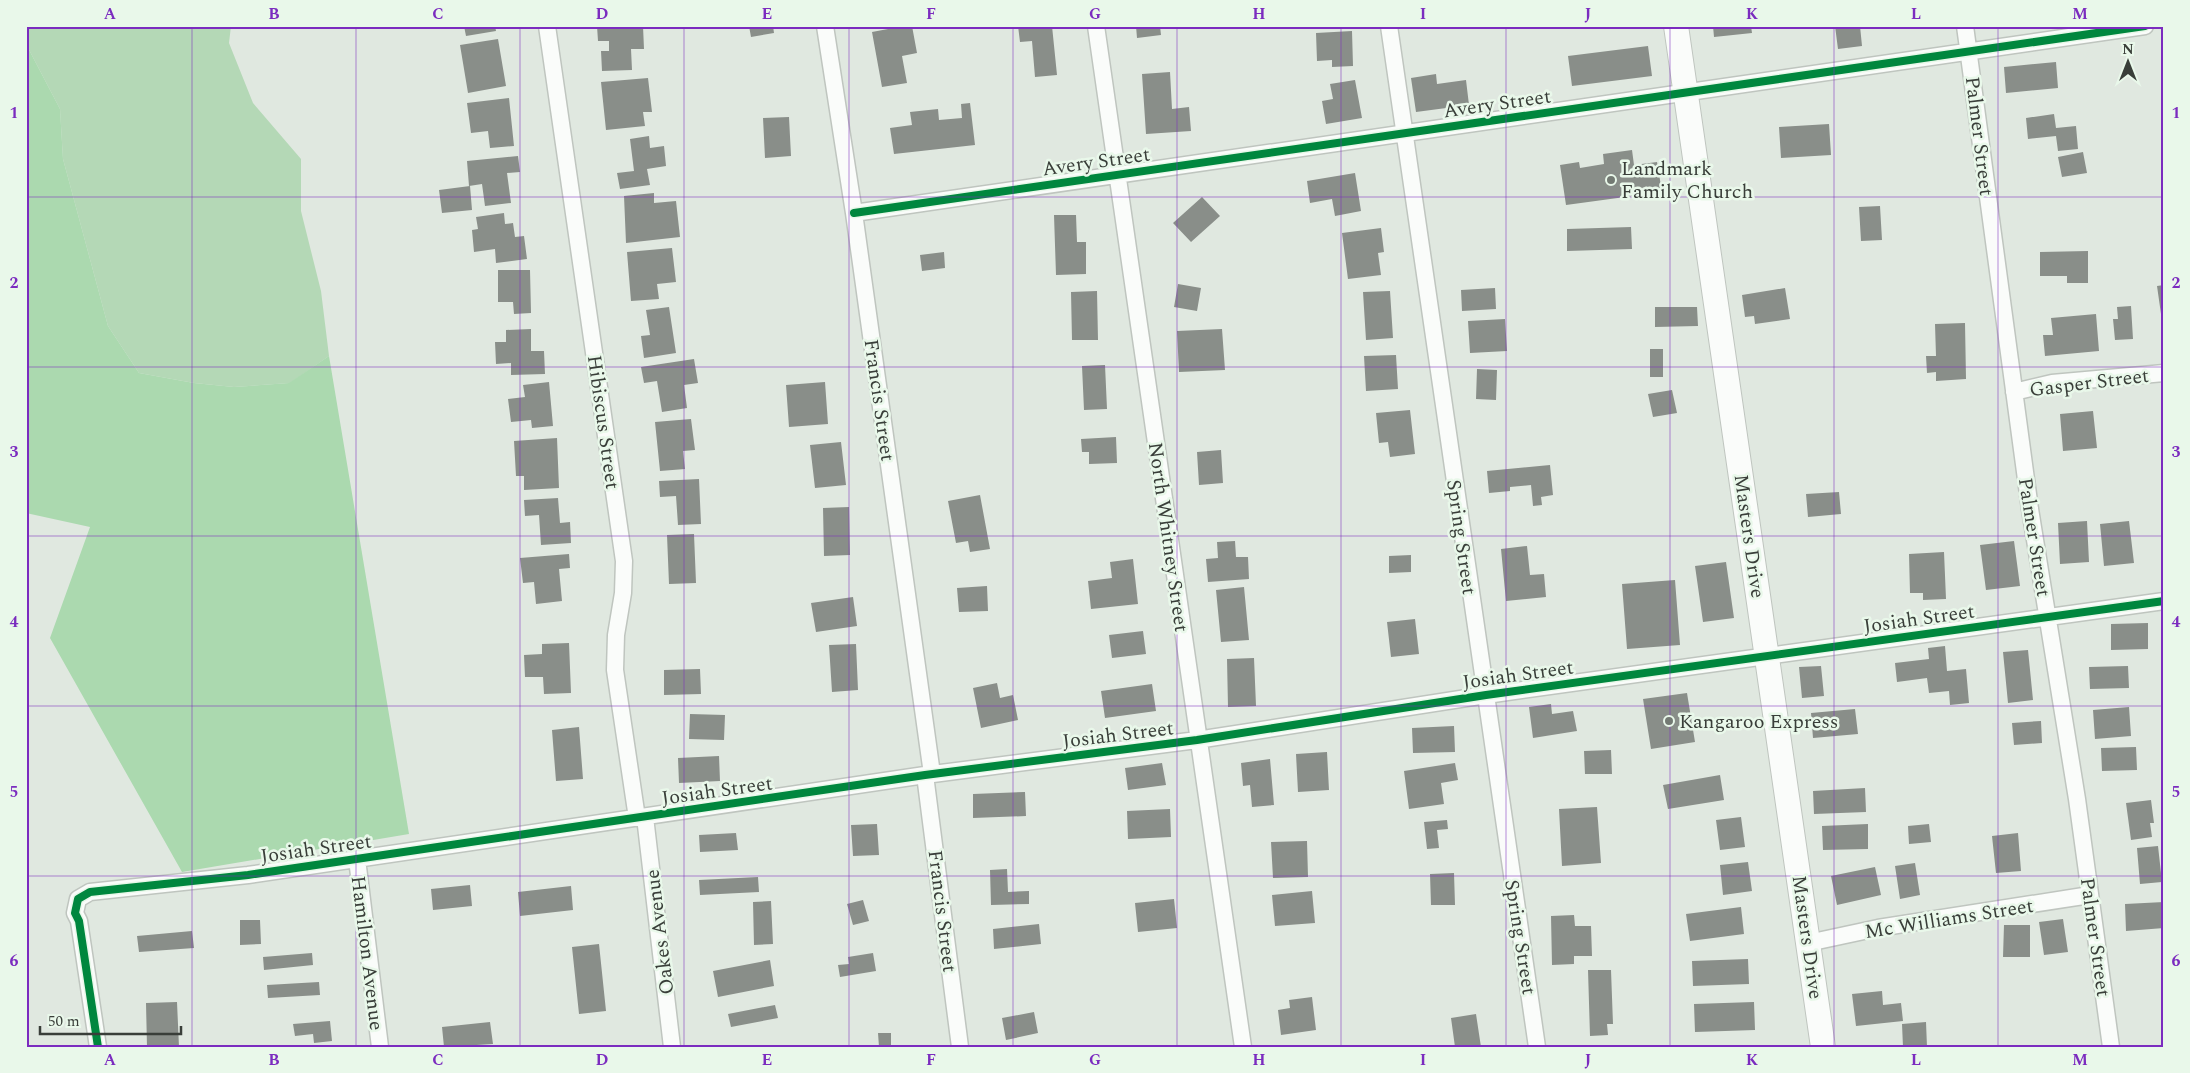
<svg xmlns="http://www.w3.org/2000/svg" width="2190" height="1073" viewBox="0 0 2190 1073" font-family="Spectral,serif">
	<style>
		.green { fill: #b4d8b6 }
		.forest { fill: #abd9af }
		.building { fill: #898e89 }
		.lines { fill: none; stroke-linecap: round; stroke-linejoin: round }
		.street-casing { stroke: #bfc5bf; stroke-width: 19 }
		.secondary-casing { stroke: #bfc5bf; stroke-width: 26 }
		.street { stroke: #fafcfa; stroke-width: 16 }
		.secondary { stroke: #fafcfa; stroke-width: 24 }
		.cycleway-casing { stroke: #e9f8ea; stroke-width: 11 }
		.cycleway { stroke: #00873e; stroke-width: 8 }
		.grid { fill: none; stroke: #7b2cbf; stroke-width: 1; stroke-opacity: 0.55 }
		.poi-dot { fill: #737a73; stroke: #e9f8ea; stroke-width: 2 }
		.labels { text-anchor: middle; stroke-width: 5; stroke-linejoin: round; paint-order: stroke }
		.street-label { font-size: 20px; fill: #393e39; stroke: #e9f8ea }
		.poi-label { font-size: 20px; fill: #393e39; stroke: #e9f8ea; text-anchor: start }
		.neatline { fill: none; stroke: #7b2cbf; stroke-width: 2 }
		.grid-label { font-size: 16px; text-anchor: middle; font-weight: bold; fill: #7b2cbf }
	</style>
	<rect width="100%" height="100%" fill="#e0e8e0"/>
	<path class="green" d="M26 26H231L229 43 253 103 301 159V211L321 291 329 356 290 383 234 387 194 383 139 373 108 326 63 159 60 109 26 44Z"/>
	<path class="forest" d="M26 44 60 109 63 159 108 326 139 373 194 383 234 387 289 383 329 356 409 834 182 872 50 638 90 527 26 513Z"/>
	<path class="building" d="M464 26H495L496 31 466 36Z
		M597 26H643L644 49H631L632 70 602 71 601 51H609V41H598Z
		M749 26H773L774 33 751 37Z
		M904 26H912L917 53 902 56 907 83 882 87 872 32Z
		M1018 26H1052L1057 75 1035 77 1032 41 1020 42Z
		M1136 26H1160L1161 35 1137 38Z
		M1713 26H1751L1752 33 1714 37Z
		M1835 26H1860L1862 46 1838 49Z
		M1352 31 1353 66 1332 67V60L1317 61 1316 33Z
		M498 39 506 86 468 93 460 45Z
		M1648 46 1652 76 1572 86 1568 56Z
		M2056 62 2058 88 2006 93 2004 67Z
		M1170 72 1172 109 1189 107 1191 131 1146 134 1142 74Z
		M1436 74 1437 84 1466 80 1469 105 1416 112 1411 78Z
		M648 78 652 112H643L645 126 606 130 601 82Z
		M1355 80 1362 118 1326 124 1322 101 1333 99 1330 84Z
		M509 98 514 146 490 148 488 131 471 133 467 103Z
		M970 103 975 145 894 154 890 128 912 125 910 112 938 109 939 120 962 118 961 104Z
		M2054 114 2056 128 2076 126 2078 149 2058 151 2056 136 2028 139 2026 118Z
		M789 117 791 156 765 158 763 118Z
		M1829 124 1831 155 1781 158 1779 127Z
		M649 136 650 148 664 146 666 166 647 169 650 185 620 189 617 173 634 171 630 139Z
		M1632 150 1634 165 1657 162 1662 192 1566 205 1560 165 1579 162 1580 168 1604 164 1603 154Z
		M2083 152 2087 173 2062 177 2058 157Z
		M518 156 520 172 507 173 511 203 485 206 482 184 469 186 467 161Z
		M1355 173 1361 211 1335 216 1332 199 1310 203 1307 181Z
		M470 186 472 210 442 213 439 190Z
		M654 193V203L676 201 680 237 626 243 624 196Z
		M1202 197 1220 216 1191 242 1173 223Z
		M1880 206 1882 240 1861 241 1859 207Z
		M504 213 505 224 513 223 515 237 524 236 527 259 496 263 495 249 474 252 472 230 478 229 476 217Z
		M1054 215H1076L1077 242H1086V274L1056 275Z
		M1631 227 1632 249 1567 251V229Z
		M1381 228 1384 252 1378 253 1381 275 1348 279 1342 233Z
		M672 248 676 282 657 284 659 299 631 301 627 252Z
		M2088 251V283H2067V276H2040V252Z
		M944 252 945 268 922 271 920 255Z
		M498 270H530L531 313 514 314 513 302H498Z
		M1178 284 1201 288 1197 311 1174 307Z
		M2164 285V328H2163L2157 286Z
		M1495 288 1496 309 1462 311 1461 290Z
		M1785 288 1790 319 1755 324 1754 316 1745 317 1742 295Z
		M1097 291 1098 340H1072L1071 292Z
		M1390 291 1393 338 1366 340 1363 292Z
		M2131 306 2133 339 2115 340 2113 319H2118L2117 307Z
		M669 307 676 353 644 358 641 336 650 335 646 310Z
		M1655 307H1697L1698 326 1655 327Z
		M2096 314 2099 351 2045 356 2043 335H2053L2051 318Z
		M1505 319 1507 351 1470 353 1468 321Z
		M1965 323 1966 379 1936 381V372L1927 373 1926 356H1936L1935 324Z
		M531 329V351H544L545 374 511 375V363L496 364 495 342H506V330Z
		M1222 329 1225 370 1179 372 1177 331Z
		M1650 349H1663V377H1650Z
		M1396 355 1398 389 1366 391 1364 356Z
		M694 359 698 383 684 385 687 408 662 412 657 381 644 383 641 367Z
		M1105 365 1107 409 1084 410 1082 366Z
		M1477 369 1497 370 1496 400 1476 399Z
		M549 382 553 426 532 428 531 420 511 422 508 399 525 397 523 385Z
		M825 382 828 424 789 427 786 385Z
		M1672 390 1677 413 1653 417 1648 394Z
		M1410 410 1415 454 1390 457 1388 442 1379 443 1376 413Z
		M2093 411 2097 448 2063 451 2060 414Z
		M691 419 695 450 683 451 685 469 660 471 655 422Z
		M1116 437 1117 463 1089 464V452H1082L1081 439Z
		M557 438 559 488 524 490V476H516L514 441Z
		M841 442 846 485 815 488 810 445Z
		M1221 450 1223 483 1199 485 1197 452Z
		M1550 465 1553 495 1541 497 1542 505 1533 506 1531 485 1510 487V491L1489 493 1487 471Z
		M699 479 701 524 678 525 676 496 660 497 659 481Z
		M1839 492 1841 514 1808 517 1806 494Z
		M980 495 990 549 970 552 968 541 956 543 948 501Z
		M558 498 560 523 570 522 571 543 541 545 539 515 525 516 524 500Z
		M849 507 850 555 824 556 823 508Z
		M2087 521 2089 562 2060 564 2058 523Z
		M2129 521 2134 563 2104 566 2100 524Z
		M694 534 696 583 669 584 667 535Z
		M1235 541 1236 557H1248L1249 579 1208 582 1206 559 1218 558 1217 542Z
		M2014 541 2020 586 1986 590 1980 545Z
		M1527 546 1530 575 1544 574 1546 597 1506 601 1501 549Z
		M1944 552 1946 599 1923 600V593H1910L1909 554Z
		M569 554 570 568 559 569 562 601 536 604 534 582 523 583 520 558Z
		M1411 555V572L1389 573V556Z
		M1133 559 1138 604 1091 609 1088 581 1112 578 1110 562Z
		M1726 562 1734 618 1703 622 1695 566Z
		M1675 580 1680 645 1627 649 1622 584Z
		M987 586 988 611 959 612 957 588Z
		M1244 587 1249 640 1221 642 1216 590Z
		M853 597 857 626 816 632 811 603Z
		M1415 619 1419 654 1391 657 1387 622Z
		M2148 623V649L2111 650V624Z
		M1143 631 1146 654 1112 658 1109 635Z
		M569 643 571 693 544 694 543 677H525L524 655 542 654V644Z
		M856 644 858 690 832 692 829 645Z
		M1945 646 1947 671 1966 669 1969 703 1950 705 1949 691 1929 693 1927 678 1897 682 1895 663 1929 659 1928 648Z
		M2028 650 2033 700 2008 703 2003 652Z
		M1254 658 1256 706 1228 707 1227 659Z
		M1821 666 1824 696 1802 698 1799 667Z
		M2128 666 2129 688 2090 689 2089 667Z
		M700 669 701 694 664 695V670Z
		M997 683 1000 698 1013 695 1018 720 981 728 973 688Z
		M1152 684 1156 711 1105 718 1101 691Z
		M1687 693 1695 742 1651 749 1643 699Z
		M1551 704 1552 714 1573 711 1577 731 1533 738 1529 707Z
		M2129 707 2131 736 2095 739 2093 710Z
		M1855 709 1858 734 1813 738 1811 713Z
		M690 714 725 715 724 740 689 739Z
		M2041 721 2042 743 2014 745 2012 723Z
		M1454 726 1455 752 1413 753 1412 728Z
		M579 727 583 779 556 781 552 730Z
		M2136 747 2137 770 2102 771 2101 748Z
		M1611 750 1612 774H1585L1584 751Z
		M1327 752 1329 790 1298 792 1296 754Z
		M719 756 720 781 679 783 678 758Z
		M1270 759 1274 805 1252 807 1250 785 1243 786 1241 763Z
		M1162 763 1166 785 1128 790 1125 768Z
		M1455 763 1458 780 1441 783 1444 804 1409 809 1404 771Z
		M1720 775 1724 800 1668 809 1663 785Z
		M1865 788 1866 812 1814 814 1813 791Z
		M1025 792 1026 816 973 818V794Z
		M2151 800 2154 823H2150L2152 837 2131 840 2126 803Z
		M1597 807 1601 863 1562 866 1559 809Z
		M1170 809 1171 837 1128 839 1127 811Z
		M1741 817 1745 847 1720 850 1716 820Z
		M1447 820 1448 829 1437 830 1439 848 1427 849 1424 822Z
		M877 824 879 855 853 856 851 825Z
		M1868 824V849L1823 850 1822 826Z
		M1929 824 1931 842 1909 844 1908 826Z
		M736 833 738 850 700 852 699 835Z
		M2018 833 2021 871 1996 873 1992 836Z
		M1307 841 1308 877 1273 878 1271 842Z
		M2158 846 2162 882 2140 884 2137 848Z
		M1748 862 1752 891 1723 895 1720 865Z
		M1915 863 1920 895 1900 899 1895 866Z
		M1875 867 1881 895 1837 905 1831 876Z
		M1007 869 1008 892 1029 891V904L991 905 990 870Z
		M1454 873 1455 905H1431L1430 874Z
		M758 877 759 892 700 895 699 880Z
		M470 885 472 906 433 910 431 889Z
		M571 886 573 910 520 916 518 892Z
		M1312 891 1315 923 1275 926 1272 895Z
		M1174 899 1177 928 1138 932 1135 903Z
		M863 900 869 921 853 925 847 904Z
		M771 901 773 944 754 945 753 902Z
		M2164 902V928L2126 931 2125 904Z
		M1741 907 1744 934 1690 941 1686 914Z
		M1574 915 1575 926H1591L1592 956H1574V964L1552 965 1551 916Z
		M2063 919 2068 952 2044 955 2039 922Z
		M240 920H260L261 944 240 945Z
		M1039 924 1041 944 994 949 993 929Z
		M2004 925H2030V957H2003Z
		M192 931 194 948 139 952 137 936Z
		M599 944 606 1011 579 1014 572 947Z
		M312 953 313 965 264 970 263 957Z
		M873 953 876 971 840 977 838 965 849 964 848 957Z
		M1748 959 1749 984 1693 986 1692 961Z
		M770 960 774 986 718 997 713 971Z
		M1588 970H1611L1613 1024H1607L1608 1035 1590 1036Z
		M319 982 320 995 268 998 267 985Z
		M1882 991 1883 1005 1901 1003 1903 1021 1856 1026 1852 994Z
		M1312 997 1316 1030 1281 1035 1278 1010 1290 1008 1289 1000Z
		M177 1002 179 1047H147L146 1003Z
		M1754 1002 1755 1030 1695 1032 1694 1004Z
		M775 1005 778 1018 731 1027 728 1014Z
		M1034 1012 1038 1033 1006 1040 1002 1018Z
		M1476 1014 1481 1047H1455L1451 1018Z
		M330 1021 332 1041 314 1043 313 1034 295 1036 293 1024Z
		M490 1022 493 1044 444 1047 442 1027Z
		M1926 1022 1927 1047H1903L1902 1024Z
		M878 1033H891V1047H879Z"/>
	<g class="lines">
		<defs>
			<path id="street" d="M547 26 624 561 623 593 616 635 615 670 637 818
				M825 26 854 213 932 774
				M1096 26 1243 1047
				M1389 26 1537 1047
				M1965 26 2030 509 2077 799 2111 1047
				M854 213 2145 26
				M2014 392 2052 383 2164 373
				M925 775 960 1047
				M645 817 672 1047
				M357 859 380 1047
				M1808 943 1878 928 2090 895
				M98 1047 79 921 75 913 78 899 90 892 248 875 925 775 1197 740 1486 695 2164 601"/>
			<path id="secondary" d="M1676 26 1823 1047"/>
		</defs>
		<use href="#street" class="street-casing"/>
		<use href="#secondary" class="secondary-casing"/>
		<use href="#street" class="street"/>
		<use href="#secondary" class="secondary"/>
		<defs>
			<path id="cycleway" d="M854 213 2145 26
				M98 1047 79 921 75 913 78 899 90 892 248 875 925 775 1197 740 1486 695 2164 601"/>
		</defs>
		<use href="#cycleway" class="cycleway-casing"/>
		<use href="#cycleway" class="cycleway"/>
	</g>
	<path class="grid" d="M192 26V1047M356 26V1047M520 26V1047M684 26V1047M849 26V1047M1013 26V1047M1177 26V1047M1341 26V1047M1506 26V1047M1670 26V1047M1834 26V1047M1998 26V1047M26 197H2164M26 367H2164M26 536H2164M26 706H2164M26 876H2164"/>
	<g class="poi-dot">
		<circle cx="1611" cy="180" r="5"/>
		<circle cx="1669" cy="721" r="5"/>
	</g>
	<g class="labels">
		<g class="street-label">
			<text transform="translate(1497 103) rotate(-8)" y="7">Avery Street</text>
			<text transform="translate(1980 136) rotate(83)" y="7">Palmer Street</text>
			<text transform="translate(1096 161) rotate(-8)" y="7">Avery Street</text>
			<text transform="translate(2089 382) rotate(-7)" y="7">Gasper Street</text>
			<text transform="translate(880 400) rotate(82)" y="7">Francis Street</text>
			<text transform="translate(604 422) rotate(82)" y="7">Hibiscus Street</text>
			<text transform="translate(1750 536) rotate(82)" y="7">Masters Drive</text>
			<text transform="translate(1169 537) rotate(82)" y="7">North Whitney Street</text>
			<text transform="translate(1462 537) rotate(82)" y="7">Spring Street</text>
			<text transform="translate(2035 537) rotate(81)" y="7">Palmer Street</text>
			<text transform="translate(1919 618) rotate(-8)" y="7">Josiah Street</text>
			<text transform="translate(1518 674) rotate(-8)" y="7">Josiah Street</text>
			<text transform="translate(1118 734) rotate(-7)" y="7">Josiah Street</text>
			<text transform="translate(717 790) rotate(-8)" y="7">Josiah Street</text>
			<text transform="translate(316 848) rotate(-8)" y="7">Josiah Street</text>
			<text transform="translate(943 911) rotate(83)" y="7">Francis Street</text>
			<text transform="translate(1949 918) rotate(-9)" y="7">Mc Williams Street</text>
			<text transform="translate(659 932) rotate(-97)" y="7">Oakes Avenue</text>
			<text transform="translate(1521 937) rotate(81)" y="7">Spring Street</text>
			<text transform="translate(1808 937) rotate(82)" y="7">Masters Drive</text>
			<text transform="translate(2096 937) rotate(82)" y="7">Palmer Street</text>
			<text transform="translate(368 953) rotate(83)" y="7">Hamilton Avenue</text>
		</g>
		<g class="poi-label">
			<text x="1621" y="175">Landmark<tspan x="1621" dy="23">Family Church</tspan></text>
			<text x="1679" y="728">Kangaroo Express</text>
		</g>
	</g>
	<rect width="2190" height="1073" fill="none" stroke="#e9f8ea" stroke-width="55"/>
	<g transform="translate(2128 62)" stroke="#e9f8ea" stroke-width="4" paint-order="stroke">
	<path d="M0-4L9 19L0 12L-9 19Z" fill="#393e39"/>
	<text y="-8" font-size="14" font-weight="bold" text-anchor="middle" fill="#393e39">N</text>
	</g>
	<path d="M40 1026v8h141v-8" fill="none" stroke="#393e39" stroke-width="2.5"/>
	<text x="48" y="1026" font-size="15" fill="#393e39" stroke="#e9f8ea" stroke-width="4" paint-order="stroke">50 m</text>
	<rect x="28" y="28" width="2134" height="1018" class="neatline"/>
	<g class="grid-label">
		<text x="110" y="19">A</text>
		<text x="274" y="19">B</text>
		<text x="438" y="19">C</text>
		<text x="602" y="19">D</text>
		<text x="767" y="19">E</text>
		<text x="931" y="19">F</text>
		<text x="1095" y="19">G</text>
		<text x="1259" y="19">H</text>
		<text x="1423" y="19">I</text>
		<text x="1588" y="19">J</text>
		<text x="1752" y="19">K</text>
		<text x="1916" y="19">L</text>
		<text x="2080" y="19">M</text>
		<text x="14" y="118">1</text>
		<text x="2176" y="118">1</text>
		<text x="14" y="288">2</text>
		<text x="2176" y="288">2</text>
		<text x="14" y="457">3</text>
		<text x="2176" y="457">3</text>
		<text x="14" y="627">4</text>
		<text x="2176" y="627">4</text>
		<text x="14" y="797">5</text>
		<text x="2176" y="797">5</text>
		<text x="14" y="966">6</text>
		<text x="2176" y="966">6</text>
		<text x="110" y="1065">A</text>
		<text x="274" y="1065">B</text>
		<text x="438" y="1065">C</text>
		<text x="602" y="1065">D</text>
		<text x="767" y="1065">E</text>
		<text x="931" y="1065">F</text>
		<text x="1095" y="1065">G</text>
		<text x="1259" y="1065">H</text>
		<text x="1423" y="1065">I</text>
		<text x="1588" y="1065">J</text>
		<text x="1752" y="1065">K</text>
		<text x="1916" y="1065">L</text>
		<text x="2080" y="1065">M</text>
	</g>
</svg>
